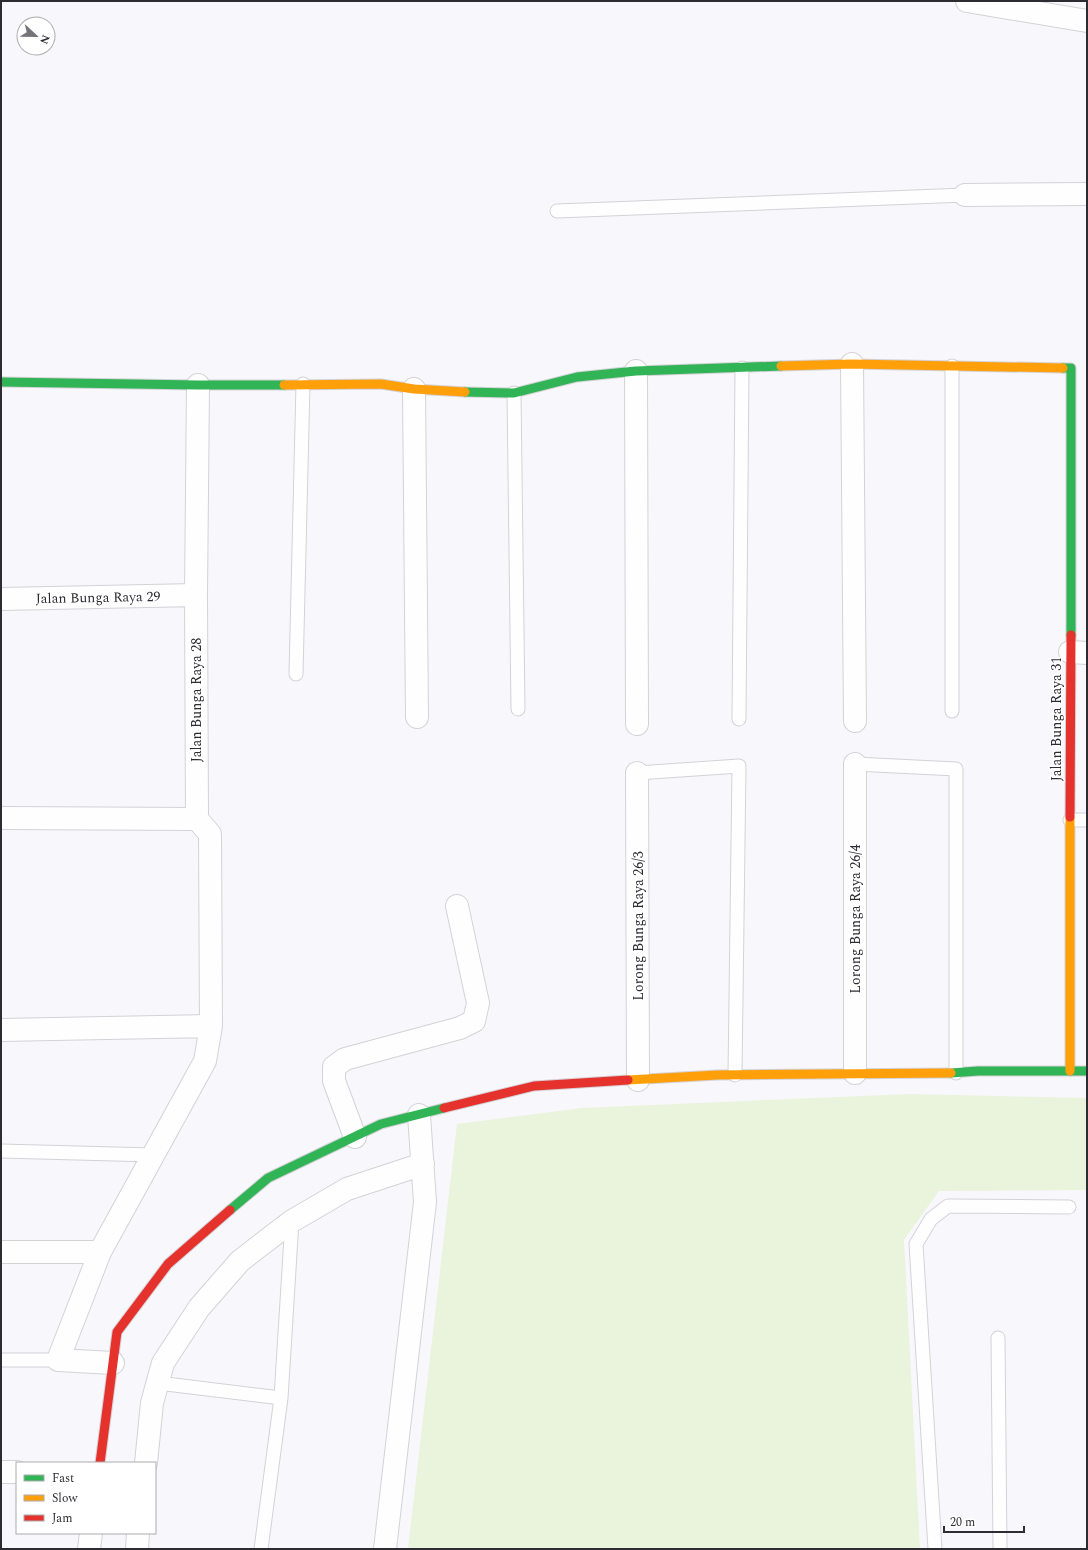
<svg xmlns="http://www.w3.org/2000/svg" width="1088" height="1550" viewBox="0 0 1088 1550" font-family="Spectral,serif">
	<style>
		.green { fill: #eaf3dc }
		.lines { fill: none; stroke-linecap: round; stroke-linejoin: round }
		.lane-casing { stroke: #d3d2d7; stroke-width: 15 }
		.street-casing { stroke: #d3d2d7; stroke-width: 24 }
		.fast-casing { stroke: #d3d2d7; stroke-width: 11 }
		.slow-casing { stroke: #d3d2d7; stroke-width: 11 }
		.jam-casing { stroke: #d3d2d7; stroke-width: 11 }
		.lane { stroke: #fefeff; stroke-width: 13 }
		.street { stroke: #fefeff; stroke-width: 22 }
		.fast { stroke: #30b455; stroke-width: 9 }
		.slow { stroke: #ff9f0a; stroke-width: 9 }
		.jam { stroke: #e5322d; stroke-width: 9 }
		.labels { text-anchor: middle; stroke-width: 3; stroke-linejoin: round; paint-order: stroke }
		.street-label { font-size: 14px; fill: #2e2c33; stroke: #fff }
	</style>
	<rect width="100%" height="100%" fill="#f8f7fc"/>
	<path class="green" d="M909 1094 1087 1098V1190L939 1191 904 1240 920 1549H408L457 1124 582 1108Z"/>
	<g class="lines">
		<defs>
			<path id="lane" d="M557 211 965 195
				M514 393 518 709
				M296 674 303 384
				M952 711V366
				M739 719 742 368
				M855 764 956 769V1073
				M637 773 739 766 735 1075
				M1070 820H1087
				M1 1151 153 1155
				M998 1338 1000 1549
				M1 1360H58
				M158 1383 281 1398
				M261 1549 281 1398 292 1221
				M935 1549 916 1244 931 1219 948 1206 1069 1207"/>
			<path id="street" d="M967 1 1087 21
				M965 195 1087 194
				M852 364 855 721
				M636 371 637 724
				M414 389 417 717
				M1 599 196 595
				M1070 652 1087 653
				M637 773 638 1080
				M1 818 197 819
				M197 819 196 595 198 385
				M1 1030 211 1026
				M855 1073V764
				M355 1137 334 1081V1067L345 1059 460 1028 474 1021 478 1003 457 906
				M1 1252H100
				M113 1363 58 1360 100 1252 205 1061 211 1026 210 834 197 819
				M146 1463 152 1403 163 1363 199 1308 240 1261 292 1221 347 1189 423 1164
				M1 1472H17
				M89 1549 91 1533
				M137 1549 138 1533
				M385 1549 425 1202 419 1115"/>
			<path id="fast" d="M1063 368H1071V635
				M1 382 198 385H284
				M465 392 514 393 577 377 636 371 781 366
				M951 1073 978 1071H1087
				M230 1210 268 1178 381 1124 444 1108"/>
			<path id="slow" d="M781 366 852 364 1063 368
				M284 385 381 384 414 389 465 392
				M1070 1071V817
				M628 1080 717 1075 951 1073"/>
			<path id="jam" d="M1070 817 1071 635
				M444 1108 534 1086 628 1080
				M100 1463 117 1332 168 1264 230 1210"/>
		</defs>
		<use href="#lane" class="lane-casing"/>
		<use href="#street" class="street-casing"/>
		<use href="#fast" class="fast-casing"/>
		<use href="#slow" class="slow-casing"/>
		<use href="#jam" class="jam-casing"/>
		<use href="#lane" class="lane"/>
		<use href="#street" class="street"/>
		<use href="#fast" class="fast"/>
		<use href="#slow" class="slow"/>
		<use href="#jam" class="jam"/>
	</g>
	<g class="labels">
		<g class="street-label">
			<text transform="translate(98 597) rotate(-1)" y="5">Jalan Bunga Raya 29</text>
			<text transform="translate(196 700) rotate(-90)" y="5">Jalan Bunga Raya 28</text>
			<text transform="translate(1056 719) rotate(-90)" y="5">Jalan Bunga Raya 31</text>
			<text transform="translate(855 919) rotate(-90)" y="5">Lorong Bunga Raya 26/4</text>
			<text transform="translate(638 926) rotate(-90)" y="5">Lorong Bunga Raya 26/3</text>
		</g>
	</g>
	<rect width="1088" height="1550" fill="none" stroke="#2e2c33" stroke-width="4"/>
	<rect x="16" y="1462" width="140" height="72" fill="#ffffff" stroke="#ababad"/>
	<rect x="24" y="1475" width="20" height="6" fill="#30b455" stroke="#ababad"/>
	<text x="52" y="1482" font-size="12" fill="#2e2c33">Fast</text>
	<rect x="24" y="1495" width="20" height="6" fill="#ff9f0a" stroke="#ababad"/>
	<text x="52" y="1502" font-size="12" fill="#2e2c33">Slow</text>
	<rect x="24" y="1515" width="20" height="6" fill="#e5322d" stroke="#ababad"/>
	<text x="52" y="1522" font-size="12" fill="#2e2c33">Jam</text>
	<g transform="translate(36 36) rotate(112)"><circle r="19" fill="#ffffff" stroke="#ababad"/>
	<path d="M0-3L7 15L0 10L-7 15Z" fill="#757379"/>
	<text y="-6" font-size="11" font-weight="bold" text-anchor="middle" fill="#2e2c33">N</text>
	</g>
	<path d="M944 1526v6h80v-6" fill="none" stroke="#2e2c33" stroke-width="2"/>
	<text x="950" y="1526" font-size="12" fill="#2e2c33" stroke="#ffffff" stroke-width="3" paint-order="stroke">20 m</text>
</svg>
